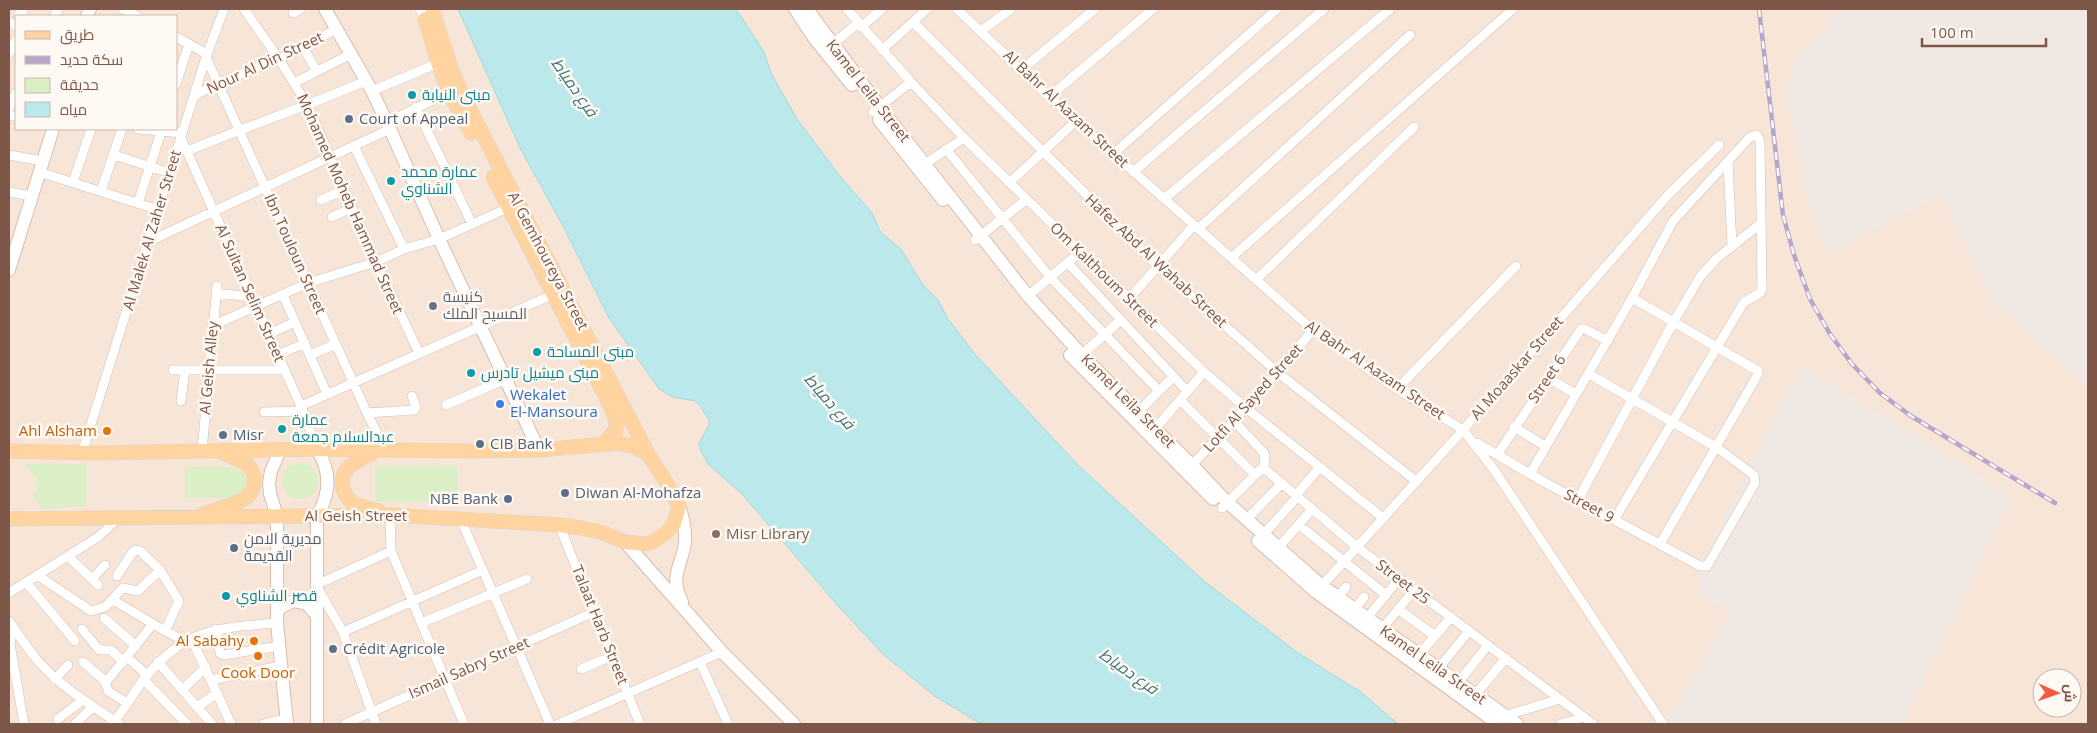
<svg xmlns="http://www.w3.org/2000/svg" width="2097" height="733" viewBox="0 0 2097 733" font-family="'Open Sans',Cairo,sans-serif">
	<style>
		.residential { fill: #f7e6d8; fill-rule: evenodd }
		.industrial { fill: #f0e8e3 }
		.green { fill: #daefc6 }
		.water { fill: #bbe9eb; stroke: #a0dade }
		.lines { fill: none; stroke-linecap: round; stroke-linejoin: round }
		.street-casing { stroke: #d5beb0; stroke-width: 10 }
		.secondary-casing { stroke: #d9bdad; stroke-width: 14 }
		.primary-casing { stroke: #ddd3d0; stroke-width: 15 }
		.street { stroke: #fff; stroke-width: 9 }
		.secondary { stroke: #fff; stroke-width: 12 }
		.primary { stroke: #ffd4a1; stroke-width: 14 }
		.rail-casing { stroke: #b7a5cc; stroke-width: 4.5 }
		.rail { stroke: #fff9f3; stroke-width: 2.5; stroke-dasharray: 8; stroke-linecap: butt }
		.culture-dot { fill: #0f9aa8; stroke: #fff9f3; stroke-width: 2 }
		.service-dot { fill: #5c6f8a; stroke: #fff9f3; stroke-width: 2 }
		.worship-dot { fill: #6b7280; stroke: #fff9f3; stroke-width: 2 }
		.shop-dot { fill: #3f7fe0; stroke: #fff9f3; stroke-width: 2 }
		.food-dot { fill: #e8710a; stroke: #fff9f3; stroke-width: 2 }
		.education-dot { fill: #8d6e63; stroke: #fff9f3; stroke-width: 2 }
		.labels { text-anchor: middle; stroke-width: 5; stroke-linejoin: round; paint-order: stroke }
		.street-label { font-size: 15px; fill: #7e5749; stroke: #fff9f3 }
		.culture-label { font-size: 15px; fill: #0d838f; stroke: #fff9f3; text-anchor: start }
		.service-label { font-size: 15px; fill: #4e5e75; stroke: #fff9f3; text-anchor: start }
		.worship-label { font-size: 15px; fill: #5b616d; stroke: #fff9f3; text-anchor: start }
		.shop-label { font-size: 15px; fill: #366cbe; stroke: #fff9f3; text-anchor: start }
		.food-label { font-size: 15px; fill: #c56008; stroke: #fff9f3; text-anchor: end }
		.education-label { font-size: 15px; fill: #785e54; stroke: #fff9f3; text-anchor: start }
		.water-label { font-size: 16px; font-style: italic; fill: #38767c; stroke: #fff9f3 }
	</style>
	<rect width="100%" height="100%" fill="#fef5ea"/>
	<path class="residential" d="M9 9H2088V724H9ZM16 16H176V129H16ZM2042 678H2072V708H2042Z"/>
	<path class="industrial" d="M1835 9H2088V385L1993 304 1941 195 1826 255 1809 202 1786 91 1800 53 1828 24Z
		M1803 366 2012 496 1902 724H1668L1666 722 1730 610 1698 595 1703 562 1779 406Z"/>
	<path class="green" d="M282 481a18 18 0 1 1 36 0a18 18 0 1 1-36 0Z
		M24 464H87L86 506 42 509 32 495 38 490 34 485 39 481Z
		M375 466H457L458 502H375Z
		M185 467C205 468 256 458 246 491L234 498H185Z"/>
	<path class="water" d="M458 9H736L764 52 771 73 797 119 839 175 872 213 881 233 901 249 923 285 938 300 948 319 975 354 1047 432 1079 466 1204 581 1298 653 1361 692 1398 724H981L936 697 884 655 840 608 742 494 708 464 699 447V443L709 425V420L699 404 695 401 673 397 659 389 609 318 563 226 520 148Z"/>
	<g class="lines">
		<defs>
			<path id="street" d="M123 9 137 16
				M244 9 279 59 308 106 376 262 419 353
				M420 9 426 22
				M847 9 911 82 964 138 1204 372 1246 408 1383 518
				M957 9 1049 97 1313 330 1397 389 1463 430 1495 471 1663 724
				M293 13 300 9
				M18 16 24 9
				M54 16 58 9
				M9 22 16 26
				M913 22 1158 266 1277 372 1416 481
				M861 27 882 9
				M982 30 1011 9
				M176 37 207 54
				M832 45 858 23
				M303 47 316 70
				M882 50 927 9
				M9 54 16 40
				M206 57 367 413 386 451
				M1021 70 1095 9
				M294 83 351 54
				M176 84 189 44
				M372 91 438 63
				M194 96 218 83 279 59 337 29
				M1049 97 1153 9
				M416 107 472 224
				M9 108 16 93
				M873 112 911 82
				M9 116H16
				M386 123 449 92
				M138 129 182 133
				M181 138 303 411 317 449
				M354 146 404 249
				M946 149 1050 277 1159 391
				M187 151C246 127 307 106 366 81
				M1113 154 1277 9
				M9 155 43 161
				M114 155 170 173
				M1728 162 1732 246
				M925 164 964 138
				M39 172 159 210
				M1133 172 1324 9
				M73 182 91 129
				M1009 183 1076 121
				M101 191 122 129
				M9 192 32 196
				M1164 199 1390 9
				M321 200 344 190
				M138 203 162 129
				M332 217 351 208
				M1198 229 1410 35
				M975 240 1026 200
				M150 241 390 129
				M1231 258 1513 9
				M1068 263 1187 391
				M1256 280 1414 127
				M216 293 252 297
				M283 295 327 394
				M1028 296 1080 252
				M1632 298 1758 371 1757 376 1660 544
				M1129 299 1194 225
				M212 326 308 283 376 262 404 249 439 239 508 208
				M269 334 295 322
				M278 355 305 343
				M310 355 336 344
				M1079 357 1121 320
				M173 370H285
				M1548 378 1576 394
				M1397 389 1516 266
				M1180 400 1255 475
				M181 401 185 370
				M446 405 506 379
				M301 406 554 294
				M264 412 303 411
				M367 413 414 410 416 407 412 396
				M1135 415 1173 377
				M1234 421 1264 453 1265 460 1263 469
				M1514 427 1545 446
				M1155 429 1204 372
				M1477 443 1544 482 1700 566H1707L1755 483 1754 475 1716 447 1589 374
				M202 451 217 286
				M82 453 206 57 224 9
				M1497 455 1581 329H1585L1608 341
				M1189 468 1246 408 1313 330
				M1530 474 1632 298 1673 221 1750 137 1757 135 1760 141 1762 289 1760 293 1744 302 1614 520
				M1296 495 1320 467
				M1578 500 1674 321 1700 277 1716 259 1760 224
				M1222 508 1260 470H1266L1357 547 1593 724
				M390 515 391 551 464 724
				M1247 519 1282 483
				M461 520 550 724
				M559 525 640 724
				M1299 525 1386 595
				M1264 534 1297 497
				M1279 547 1312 509
				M68 556 98 585
				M37 575 91 611 105 607 123 588 138 591 160 570
				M117 576 132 553 135 550 140 551 160 570 179 601 165 631
				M92 579 105 565
				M26 582 75 641
				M1318 590 1463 430 1668 195 1719 145
				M9 593 98 537 120 517
				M1338 597 1346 587
				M113 600 165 631 195 646 231 724
				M1355 609 1364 597
				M1398 609 1435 636
				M104 618 136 646
				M1367 618 1399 579
				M9 621C22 640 35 660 53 676 73 695 97 709 119 724
				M421 623 527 579
				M12 626 10 644 24 724
				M82 629 99 650H111L123 662
				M216 629 220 653 224 655 279 646
				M1382 629 1414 590
				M343 632 483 570
				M1419 655 1451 617
				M127 657 147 675
				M83 662 105 681 108 691 127 703
				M158 662 212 724
				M700 662 728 724
				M581 669 612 656
				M1438 669 1469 631
				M55 679 68 665
				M143 679 187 724
				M211 680 280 666
				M106 682 153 624
				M1458 683 1488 645
				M182 690 206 667
				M1475 695 1506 658
				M197 707 217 693
				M1504 716 1560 699
				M58 719 83 700
				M75 724 93 707
				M111 724C125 711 133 692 145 678 185 628 218 628 277 623
				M264 724 286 719
				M345 724 594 612
				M376 724 343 632 316 585 391 551
				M558 724 722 652
				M1561 724 1584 717"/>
			<path id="secondary" d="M325 9 372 91 390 129 439 239 539 450
				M795 9 814 38 852 85
				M807 9 880 107 1028 296 1082 355 1155 429 1192 465 1227 502 1322 586 1517 724
				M87 16 90 9
				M879 120 943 200
				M9 270 53 129
				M1070 355 1213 499
				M317 449C331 471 331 493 317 516V724
				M280 450 271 471 269 483 270 494 277 516V623L287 724
				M679 506C684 520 687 534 684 549 678 571 671 579 682 602
				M1258 541 1316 592 1498 724
				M625 542 722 652 794 724
				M277 613 281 607 294 601 307 604 317 616"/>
			<path id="primary" d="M425 19 438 63 449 92 471 133
				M493 177 611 407 616 421V430L604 443
				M9 451 96 453 317 449 468 451 539 450 619 443 632 446 648 454
				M377 451C362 458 337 467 343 489 345 494 348 499 352 502 360 507 371 509 379 511
				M203 514C216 509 232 506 244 499 257 491 258 471 245 463 238 459 230 456 223 453
				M9 519 390 515 559 525 582 528 604 533 625 542 644 544 653 542 668 531 674 524 679 506 668 485 648 454 465 100 452 71 432 9"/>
		</defs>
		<use href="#street" class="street-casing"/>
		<use href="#secondary" class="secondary-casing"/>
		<use href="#primary" class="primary-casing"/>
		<use href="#street" class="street"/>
		<use href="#secondary" class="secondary"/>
		<use href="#primary" class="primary"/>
		<defs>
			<path id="rail" d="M1759 9 1783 215 1794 255 1810 299 1830 334 1852 364 1880 393 1911 416 2055 503"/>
		</defs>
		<use href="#rail" class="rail-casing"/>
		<use href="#rail" class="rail"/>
	</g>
	<g class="culture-dot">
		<circle cx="412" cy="95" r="5"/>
		<circle cx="391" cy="181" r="5"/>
		<circle cx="537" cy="352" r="5"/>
		<circle cx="471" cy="373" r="5"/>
		<circle cx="282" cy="429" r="5"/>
		<circle cx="226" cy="596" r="5"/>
	</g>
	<g class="service-dot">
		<circle cx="349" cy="119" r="5"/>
		<circle cx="223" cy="435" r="5"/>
		<circle cx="480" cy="444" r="5"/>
		<circle cx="565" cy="493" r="5"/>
		<circle cx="508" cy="499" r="5"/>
		<circle cx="234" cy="548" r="5"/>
		<circle cx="333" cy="649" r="5"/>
	</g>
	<circle class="worship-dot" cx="433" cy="306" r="5"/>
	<circle class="shop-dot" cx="500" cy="404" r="5"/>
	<g class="food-dot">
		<circle cx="107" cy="431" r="5"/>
		<circle cx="254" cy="641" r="5"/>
		<circle cx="258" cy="656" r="5"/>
	</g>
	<circle class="education-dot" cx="716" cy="534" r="5"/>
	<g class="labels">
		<g class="street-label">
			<text transform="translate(265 63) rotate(-25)" y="5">Nour Al Din Street</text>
			<text transform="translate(868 91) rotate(52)" y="5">Kamel Leila Street</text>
			<text transform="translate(1066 109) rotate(43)" y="5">Al Bahr Al Aazam Street</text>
			<text transform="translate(350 204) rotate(66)" y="5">Mohamed Moheb Hammad Street</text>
			<text transform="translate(152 230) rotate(-73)" y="5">Al Malek Al Zaher Street</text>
			<text transform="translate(295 254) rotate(66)" y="5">Ibn Touloun Street</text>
			<text transform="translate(548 261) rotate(62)" y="5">Al Gemhoureya Street</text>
			<text transform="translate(1156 261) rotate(43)" y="5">Hafez Abd Al Wahab Street</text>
			<text transform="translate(1104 275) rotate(44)" y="5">Om Kalthoum Street</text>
			<text transform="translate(250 293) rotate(66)" y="5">Al Sultan Selim Street</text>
			<text transform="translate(209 368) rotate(-85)" y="5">Al Geish Alley</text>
			<text transform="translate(1517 368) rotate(-49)" y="5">Al Moaaskar Street</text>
			<text transform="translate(1375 370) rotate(34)" y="5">Al Bahr Al Aazam Street</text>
			<text transform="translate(1547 379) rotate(-56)" y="5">Street 6</text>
			<text transform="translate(1253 398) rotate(-48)" y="5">Lotfi Al Sayed Street</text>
			<text transform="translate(1128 401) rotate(45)" y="5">Kamel Leila Street</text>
			<text transform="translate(1589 506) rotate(28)" y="5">Street 9</text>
			<text x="356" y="521">Al Geish Street</text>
			<text transform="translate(1403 582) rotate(37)" y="5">Street 25</text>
			<text transform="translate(600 625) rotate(68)" y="5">Talaat Harb Street</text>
			<text transform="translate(1433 665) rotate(35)" y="5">Kamel Leila Street</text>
			<text transform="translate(469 668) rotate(-24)" y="5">Ismail Sabry Street</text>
		</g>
		<g class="culture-label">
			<text x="422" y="100">مبنى النيابة</text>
			<text x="401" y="177">عمارة محمد<tspan x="401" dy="17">الشناوي</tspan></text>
			<text x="547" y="357">مبنى المساحة</text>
			<text x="481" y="378">مبنى ميشيل تادرس</text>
			<text x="292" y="425">عمارة<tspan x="292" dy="17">عبدالسلام جمعة</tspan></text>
			<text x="236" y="601">قصر الشناوي</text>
		</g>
		<g class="service-label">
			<text x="359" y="124">Court of Appeal</text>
			<text x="233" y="440">Misr</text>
			<text x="490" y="449">CIB Bank</text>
			<text x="575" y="498">Diwan Al-Mohafza</text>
			<text x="498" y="504" text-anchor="end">NBE Bank</text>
			<text x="244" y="544">مديرية الامن<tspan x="244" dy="17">القديمة</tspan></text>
			<text x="343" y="654">Crédit Agricole</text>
		</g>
		<g class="worship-label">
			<text x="443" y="302">كنيسة<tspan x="443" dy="17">المسيح الملك</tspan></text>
		</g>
		<g class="shop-label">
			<text x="510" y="400">Wekalet<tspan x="510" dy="17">El-Mansoura</tspan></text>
		</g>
		<g class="food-label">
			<text x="97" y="436">Ahl Alsham</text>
			<text x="244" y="646">Al Sabahy</text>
			<text x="258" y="678" text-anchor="middle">Cook Door</text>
		</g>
		<g class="education-label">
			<text x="726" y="539">Misr Library</text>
		</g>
		<g class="water-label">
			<text transform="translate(575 87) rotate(55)" y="6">فرع دمياط</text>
			<text transform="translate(830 401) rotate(49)" y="6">فرع دمياط</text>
			<text transform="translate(1129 671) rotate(35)" y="6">فرع دمياط</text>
		</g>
	</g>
	<rect width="2097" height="733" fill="none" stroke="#7e5749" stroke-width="20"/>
	<rect x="15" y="15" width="162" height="115" fill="#fff9f3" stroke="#cbb8af"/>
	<rect x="25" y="31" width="25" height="8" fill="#ffd4a1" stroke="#cbb8af"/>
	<text x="60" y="40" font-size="15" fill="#7e5749">طريق</text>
	<rect x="25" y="56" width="25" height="8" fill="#b7a5cc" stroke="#cbb8af"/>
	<text x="60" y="65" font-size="15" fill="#7e5749">سكة حديد</text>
	<rect x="25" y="78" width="25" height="15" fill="#daefc6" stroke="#cbb8af"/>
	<text x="60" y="90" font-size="15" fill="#7e5749">حديقة</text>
	<rect x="25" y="102" width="25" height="15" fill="#bbe9eb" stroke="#cbb8af"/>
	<text x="60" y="115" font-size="15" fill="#7e5749">مياه</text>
	<g transform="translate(2057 693) rotate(92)"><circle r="24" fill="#fff9f3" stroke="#cbb8af"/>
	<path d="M0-4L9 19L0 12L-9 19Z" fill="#f35c44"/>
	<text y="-8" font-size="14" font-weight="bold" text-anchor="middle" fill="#7e5749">ش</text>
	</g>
	<path d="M1922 38v8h124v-8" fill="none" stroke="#7e5749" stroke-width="2.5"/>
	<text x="1930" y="38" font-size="15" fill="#7e5749" stroke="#fff9f3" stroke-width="4" paint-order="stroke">100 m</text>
</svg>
